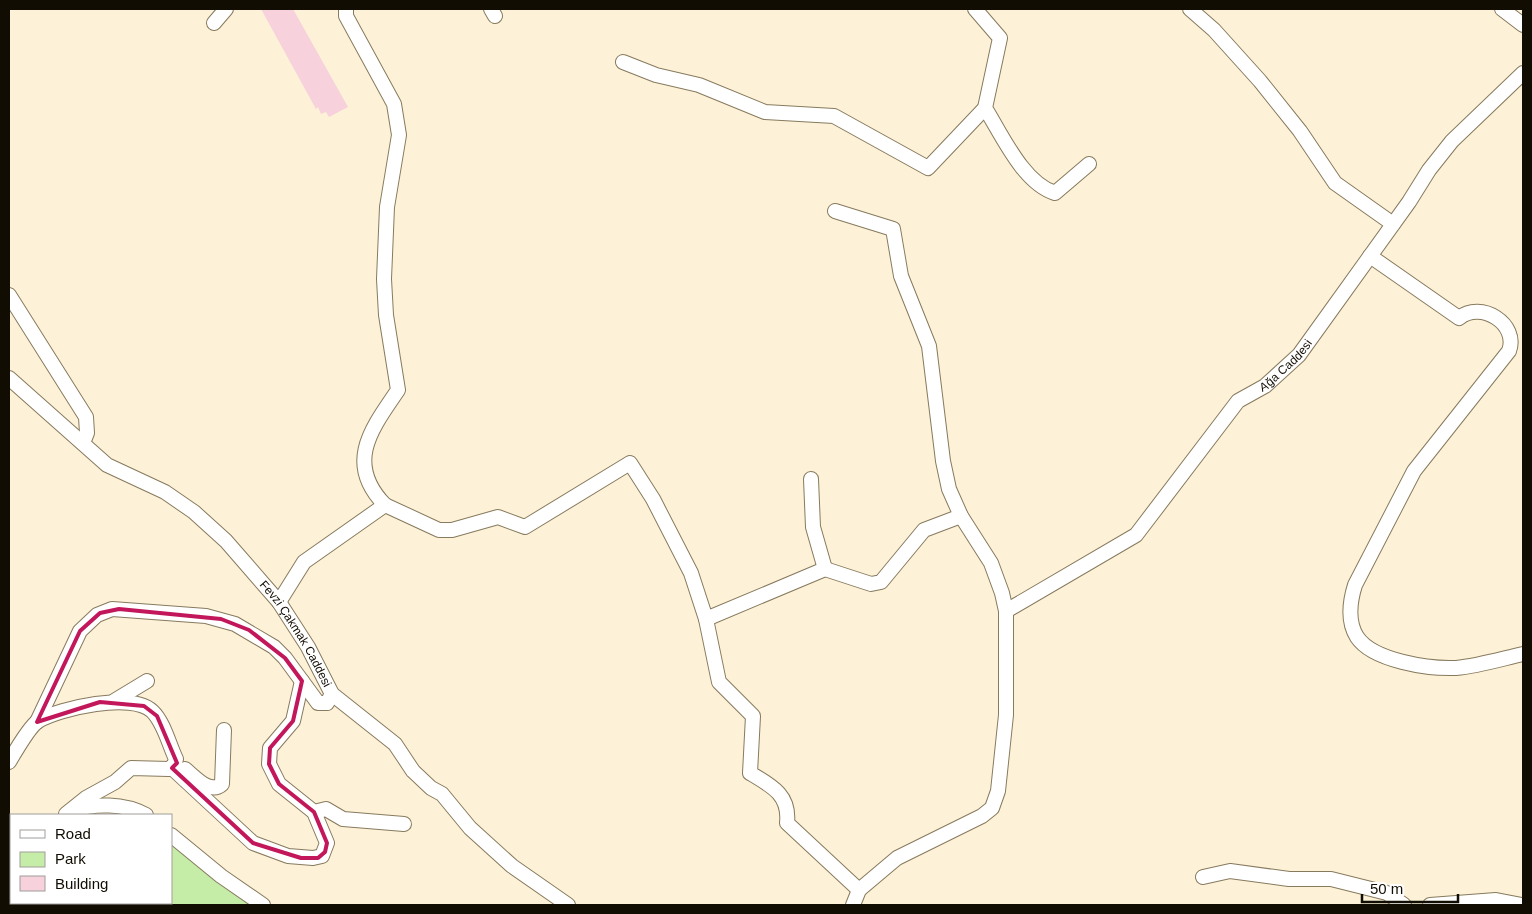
<svg xmlns="http://www.w3.org/2000/svg" width="1532" height="914" viewBox="0 0 1532 914" font-family="Arial,sans-serif">
	<style>
		.green { fill: #c6eda8 }
		.building { fill: #f7d1db }
		.lines { fill: none; stroke-linecap: round; stroke-linejoin: round }
		.minor-casing { stroke: #877a5d; stroke-width: 16 }
		.minor { stroke: #fff; stroke-width: 14 }
		.marked { fill: none; stroke: #c2185b; stroke-width: 4; stroke-linejoin: round }
		.labels { text-anchor: middle; stroke-width: 4; stroke-linejoin: round; paint-order: stroke }
		.street-label { font-size: 12px; fill: #120d03; stroke: #fff }
	</style>
	<rect width="100%" height="100%" fill="#fdf2d8"/>
	<path class="green" d="M171 837 266 905H29L30 903H171Z"/>
	<path class="building" d="M261 9H293L348 107 329 117 326 112 321 114 318 107 316 109Z"/>
	<g class="lines">
		<defs>
			<g id="minor">
				<path d="M346 9V16L394 104 399 135 387 207 384 279 386 315 398 390C372 428 344 463 385 505"/>
				<path d="M491 9 495 16"/>
				<path d="M975 9 1000 38 985 108C1002 135 1023 183 1055 193L1089 164"/>
				<path d="M1190 9 1214 30 1260 81 1300 131 1335 183 1393 224"/>
				<path d="M1502 9 1523 25"/>
				<path d="M214 23 226 9"/>
				<path d="M623 62 656 75 699 85 765 112 834 116 928 168 985 108"/>
				<path d="M835 211 893 229 901 276 929 346 943 461 949 489 961 516 991 563 1002 593 1006 611V715L998 791 992 808 982 816 897 858 859 890 853 905"/>
				<path d="M1370 256 1459 318C1481 300 1519 324 1509 351L1414 471 1355 585C1350 601 1347 621 1357 637 1373 661 1429 669 1456 668 1478 666 1501 659 1523 654"/>
				<path d="M9 295 86 417 87 433 83 443"/>
				<path id="s1" d="M9 378 107 465 165 492 194 512 226 541 279 602 308 647 332 694 395 744 413 771 431 788 442 794 470 828 512 866 568 905"/>
				<path d="M811 479 813 527 825 569"/>
				<path d="M279 602 304 562 385 505 439 530H452L498 517 525 527 630 463 653 499 691 573 706 619 825 569 871 584 881 582 924 530 961 516"/>
				<path id="s2" d="M1006 611 1136 535 1238 401 1265 386 1299 355 1409 202 1429 170 1452 141 1523 73"/>
				<path d="M706 619 719 682 753 716 750 773C772 786 790 795 787 823L859 890"/>
				<path d="M114 701 147 681"/>
				<path d="M37 722 80 631 97 615 112 609 206 616 235 624 274 647 285 658 318 703H327L332 694"/>
				<path d="M9 762C15 752 29 727 38 721 60 708 132 692 152 711 164 722 169 745 176 759L174 765 169 769 131 768 115 782 86 798 66 814"/>
				<path d="M172 768 253 843 288 856 313 858 322 856 327 843 314 812 279 784 269 764 270 748 293 721 302 681"/>
				<path d="M185 769C195 777 210 795 222 784L224 730"/>
				<path d="M71 811C95 803 124 803 146 815"/>
				<path d="M314 812 326 809 343 819 404 824"/>
				<path d="M171 835 221 876 263 905"/>
				<path d="M1203 877 1230 871 1289 879H1331L1387 893 1404 905"/>
				<path d="M16 905 17 903"/>
				<path d="M1430 905 1496 900 1522 905"/>
			</g>
		</defs>
		<use href="#minor" class="minor-casing"/>
		<use href="#minor" class="minor"/>
	</g>
	<path class="marked" d="M119 609 221 619 249 630 285 658 302 681 293 721 270 748 269 764 279 784 314 812 327 843 325 852 318 858H301L253 843 172 768 177 763 157 716 144 706 100 702 37 722 80 631 100 613Z"/>
	<g class="labels">
		<g class="street-label">
			<text dy="4" stroke="none"><textPath href="#s2" startOffset="379">Ağa Caddesi</textPath></text>
			<text dy="4" stroke="none"><textPath href="#s1" startOffset="390">Fevzi Çakmak Caddesi</textPath></text>
		</g>
	</g>
	<rect width="1532" height="914" fill="none" stroke="#120d03" stroke-width="20"/>
	<rect x="10" y="814" width="162" height="90" fill="#ffffff" stroke="#a09e9a"/>
	<rect x="20" y="830" width="25" height="8" fill="#ffffff" stroke="#a09e9a"/>
	<text x="55" y="839" font-size="15" fill="#120d03">Road</text>
	<rect x="20" y="852" width="25" height="15" fill="#c6eda8" stroke="#a09e9a"/>
	<text x="55" y="864" font-size="15" fill="#120d03">Park</text>
	<rect x="20" y="876" width="25" height="15" fill="#f7d1db" stroke="#a09e9a"/>
	<text x="55" y="889" font-size="15" fill="#120d03">Building</text>
	<path d="M1362 894v8h96v-8" fill="none" stroke="#120d03" stroke-width="2.5"/>
	<text x="1370" y="894" font-size="15" fill="#120d03" stroke="#ffffff" stroke-width="4" paint-order="stroke">50 m</text>
</svg>
